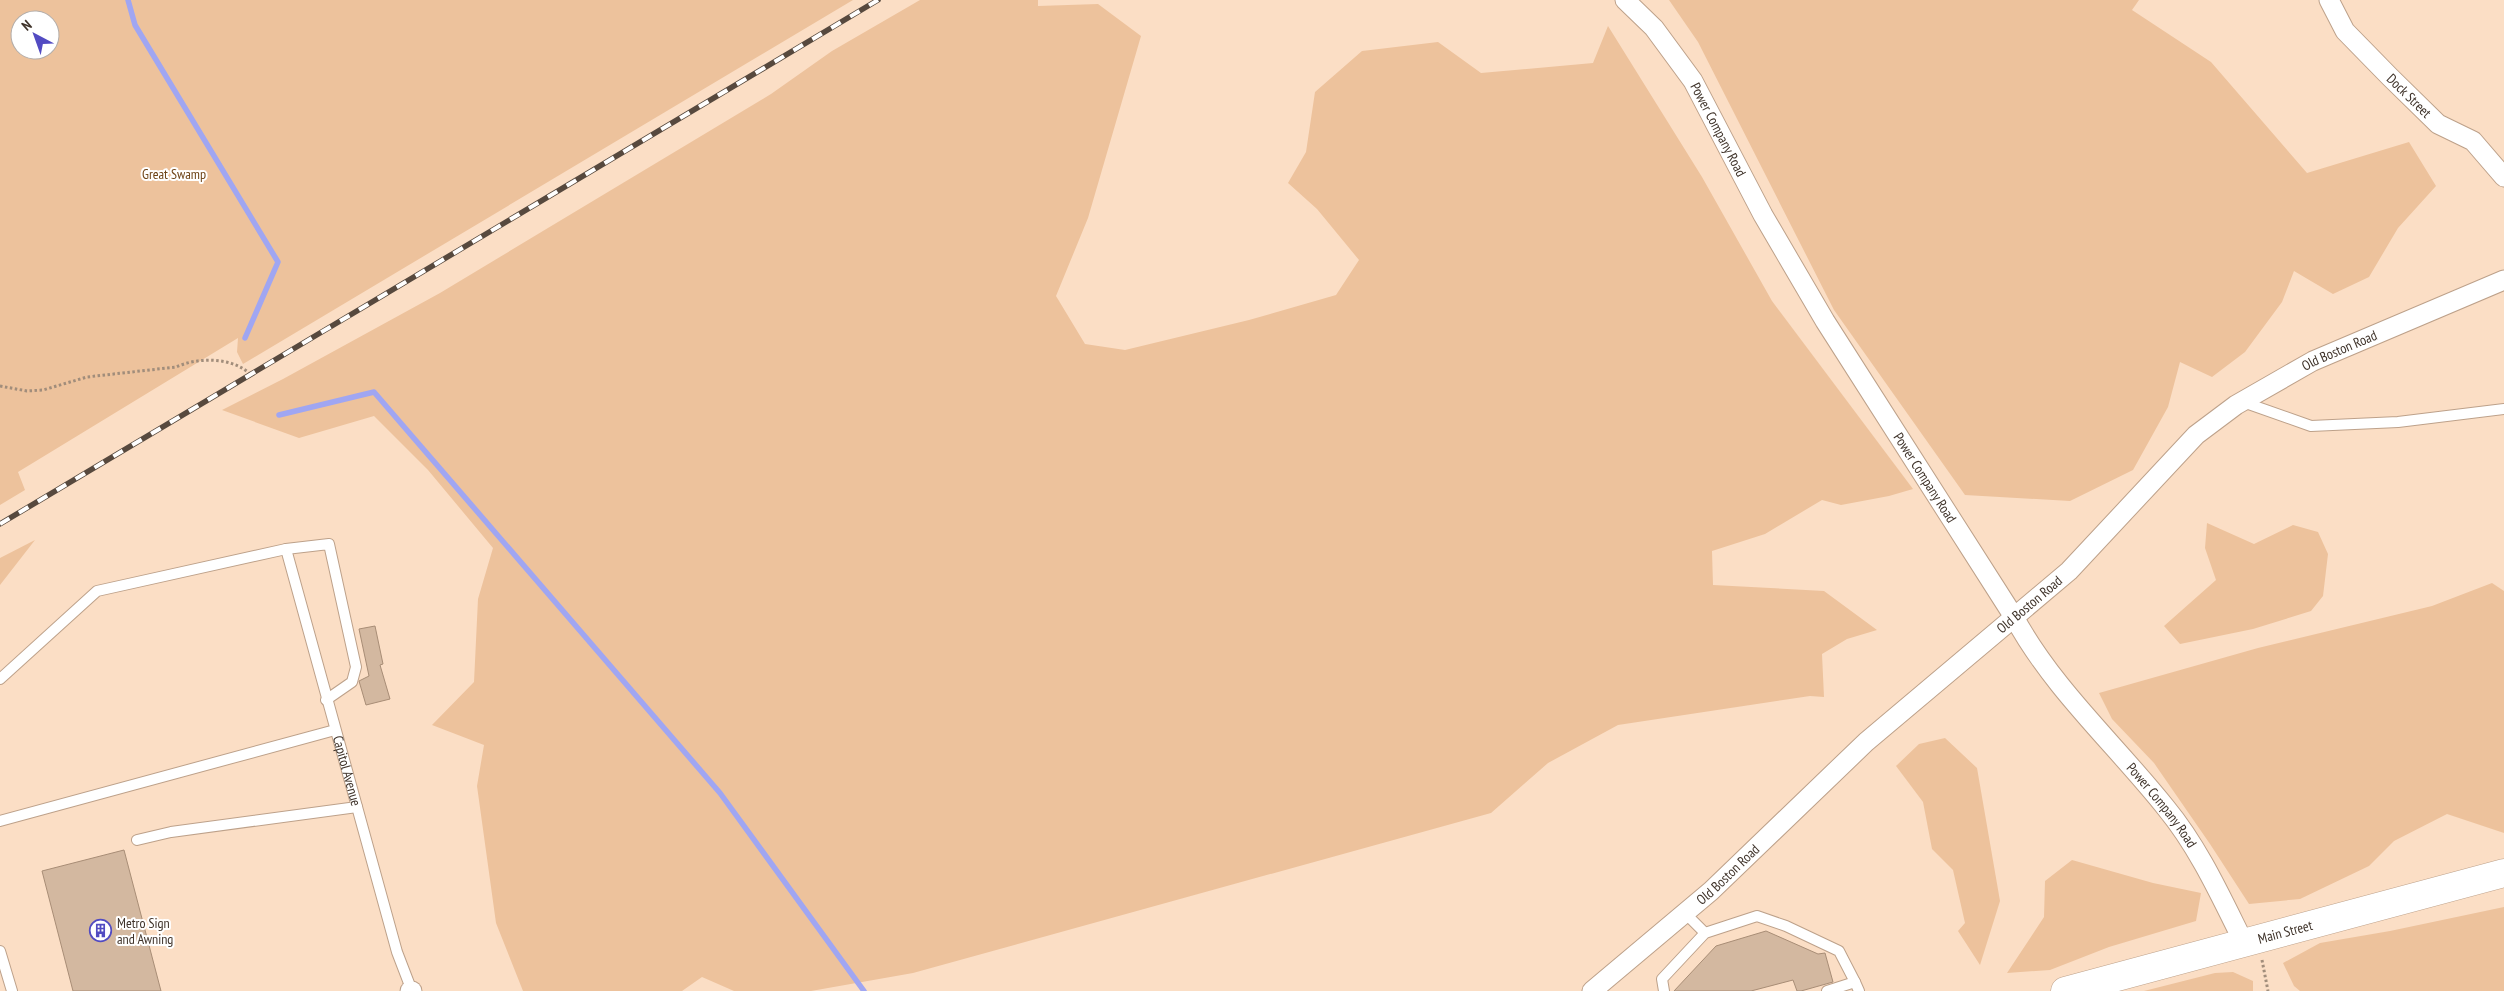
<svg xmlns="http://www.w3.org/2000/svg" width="2504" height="991" viewBox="0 0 2504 991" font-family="'PT Sans Narrow',sans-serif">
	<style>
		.green { fill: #edc29c; fill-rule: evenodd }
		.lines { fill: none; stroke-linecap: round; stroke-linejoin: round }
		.stream { stroke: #a0a6f2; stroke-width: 5.5 }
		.building { fill: #d3b8a0; stroke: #a88d76 }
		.service-casing { stroke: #bda18a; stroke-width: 12 }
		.minor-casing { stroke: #bda18a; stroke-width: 21 }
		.secondary-casing { stroke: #bda18a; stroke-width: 29 }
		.path { stroke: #a18d7b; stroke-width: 3; stroke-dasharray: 2.5 2.5; stroke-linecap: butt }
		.service { stroke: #fff; stroke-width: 10 }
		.minor { stroke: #fff; stroke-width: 19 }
		.secondary { stroke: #fff; stroke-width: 28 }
		.rail-casing { stroke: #57493e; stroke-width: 5.5 }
		.rail { stroke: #fff; stroke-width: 4; stroke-dasharray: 11; stroke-linecap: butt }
		.labels { text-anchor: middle; stroke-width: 4; stroke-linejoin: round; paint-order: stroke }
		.street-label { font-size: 14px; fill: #3f332a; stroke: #fff }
		.park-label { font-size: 14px; fill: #6f4417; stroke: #fff }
		.poi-label { font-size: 14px; fill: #3f332a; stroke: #fff; text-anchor: start }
	</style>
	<rect width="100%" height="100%" fill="#fbdec5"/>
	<path class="green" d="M0 0H853L243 364 237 352 238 338 18 472 25 490 0 505ZM20 20H50V50H20Z
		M920 0H1038V6L1098 4 1141 36 1088 218 1056 296 1085 344 1125 350 1249 320 1336 295 1359 260 1317 209 1288 183 1306 152 1315 92 1362 51 1438 42 1481 73 1593 63 1608 26 1702 177 1772 301 1913 489 1889 496 1841 505 1822 500 1765 534 1712 551 1713 585 1824 591 1877 630 1847 639 1822 654 1824 697 1810 696 1618 725 1548 763 1491 813 913 973 811 991H734L702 977 682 991H523L496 923 477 786 484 745 432 725 474 682 478 599 493 548 428 470 374 416 299 438 222 410 283 379 440 293 771 94 832 51Z
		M1669 0H2139L2132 10 2211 62 2307 173 2409 142 2436 186 2398 228 2369 277 2333 294 2294 271 2282 302 2245 352 2212 377 2180 362 2168 407 2133 470 2070 501 1965 495 1834 310 1698 42Z
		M2207 523 2254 544 2293 525 2318 532 2328 554 2323 596 2311 611 2253 629 2180 644 2164 626 2216 580 2205 548Z
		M35 540 0 585V558Z
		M2492 583 2504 591V833L2447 814 2394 841 2369 866 2300 899 2249 904 2210 844 2154 763 2112 719 2099 693 2258 648 2432 606Z
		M1945 738 1977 768 2000 901 1980 965 1958 931 1965 923 1953 870 1932 849 1923 802 1896 766 1919 744Z
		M2072 860 2153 883 2201 893 2196 921 2109 947 2050 970 2007 973 2044 917 2045 881Z
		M2504 907V991H2300L2294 986 2283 963 2320 943 2390 931Z
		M2233 972 2253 981V991H2144L2215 973Z"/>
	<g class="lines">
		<path class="stream" d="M128 0 135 25 278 262 245 338
			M279 415 374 392 720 793 864 991"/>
	</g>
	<path class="building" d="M375 626 383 664 380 665 390 699 366 705 359 681 369 676 359 629Z
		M124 850 161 991H73L42 871Z
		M1766 931 1818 954 1825 953 1833 982 1801 991H1797L1793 980 1751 991H1674L1716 946Z"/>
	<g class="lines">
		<defs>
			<g id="service">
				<path d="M2243 402 2311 426 2398 422 2504 409"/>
				<path id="s1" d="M286 549 397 952 412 991"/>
				<path d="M0 679 97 591 286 549 329 544 356 667 352 682 326 700"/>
				<path d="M0 821 335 730"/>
				<path d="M137 840 171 832 357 807"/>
				<path d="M1685 913 1705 933"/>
				<path d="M0 951 12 991"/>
				<path d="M1664 991 1662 979 1705 933 1757 916 1786 926 1839 951 1855 982"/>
				<path d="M1827 991 1855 982 1859 991"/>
			</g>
			<g id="minor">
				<path id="s2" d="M1625 0 1654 28 1693 81 1763 215 1825 321 2014 617C2053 689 2116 745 2166 808 2199 848 2221 897 2244 943"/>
				<path id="s3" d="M2329 0 2345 31 2390 77 2438 124 2473 141 2504 177"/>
				<path d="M410 991H412"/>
				<path id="s4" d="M1592 991 1711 891 1866 742 2069 571 2196 435 2236 405 2313 361 2504 280"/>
			</g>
			<g id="secondary">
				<path id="s5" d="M2065 991 2504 873"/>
			</g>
		</defs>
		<use href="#service" class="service-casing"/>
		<use href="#minor" class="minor-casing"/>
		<use href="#secondary" class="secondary-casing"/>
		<path class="path" d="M0 386 27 391 43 390 87 377 176 367C198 357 232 357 250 374
			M2262 960 2268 991"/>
		<use href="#service" class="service"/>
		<use href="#minor" class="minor"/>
		<use href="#secondary" class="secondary"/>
		<defs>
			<path id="rail" d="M0 524 878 0"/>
		</defs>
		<use href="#rail" class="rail-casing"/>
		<use href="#rail" class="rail"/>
	</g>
	<defs>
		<symbol id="building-ring" viewBox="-11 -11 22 22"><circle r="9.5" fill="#fff" stroke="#524bc2" stroke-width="1.5"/><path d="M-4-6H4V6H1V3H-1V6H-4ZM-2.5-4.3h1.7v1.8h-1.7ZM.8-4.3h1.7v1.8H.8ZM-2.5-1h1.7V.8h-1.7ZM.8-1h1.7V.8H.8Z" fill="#524bc2"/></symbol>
	</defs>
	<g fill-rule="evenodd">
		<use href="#building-ring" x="88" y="918" width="25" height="25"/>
	</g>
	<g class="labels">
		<g class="street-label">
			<text dy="5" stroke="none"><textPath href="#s3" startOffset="126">Dock Street</textPath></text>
			<text dy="5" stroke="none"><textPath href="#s2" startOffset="161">Power Company Road</textPath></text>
			<text dy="5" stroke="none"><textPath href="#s4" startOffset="989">Old Boston Road</textPath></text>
			<text dy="5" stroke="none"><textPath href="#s2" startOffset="566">Power Company Road</textPath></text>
			<text dy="5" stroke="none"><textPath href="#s4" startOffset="584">Old Boston Road</textPath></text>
			<text dy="5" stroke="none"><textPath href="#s1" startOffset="230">Capitol Avenue</textPath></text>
			<text dy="5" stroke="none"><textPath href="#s2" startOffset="971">Power Company Road</textPath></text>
			<text dy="5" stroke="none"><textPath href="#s4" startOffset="179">Old Boston Road</textPath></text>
			<text dy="5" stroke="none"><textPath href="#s5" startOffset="228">Main Street</textPath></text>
		</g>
		<g class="park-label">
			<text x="174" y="179">Great Swamp</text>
		</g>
		<g class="poi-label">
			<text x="117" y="928">Metro Sign<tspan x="117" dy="16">and Awning</tspan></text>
		</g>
	</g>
	<g transform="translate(35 35) rotate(319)"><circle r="24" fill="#ffffff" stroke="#b2adaa"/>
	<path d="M0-4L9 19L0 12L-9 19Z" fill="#524bc2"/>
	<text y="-8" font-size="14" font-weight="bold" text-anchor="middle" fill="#3f332a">N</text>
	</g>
</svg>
